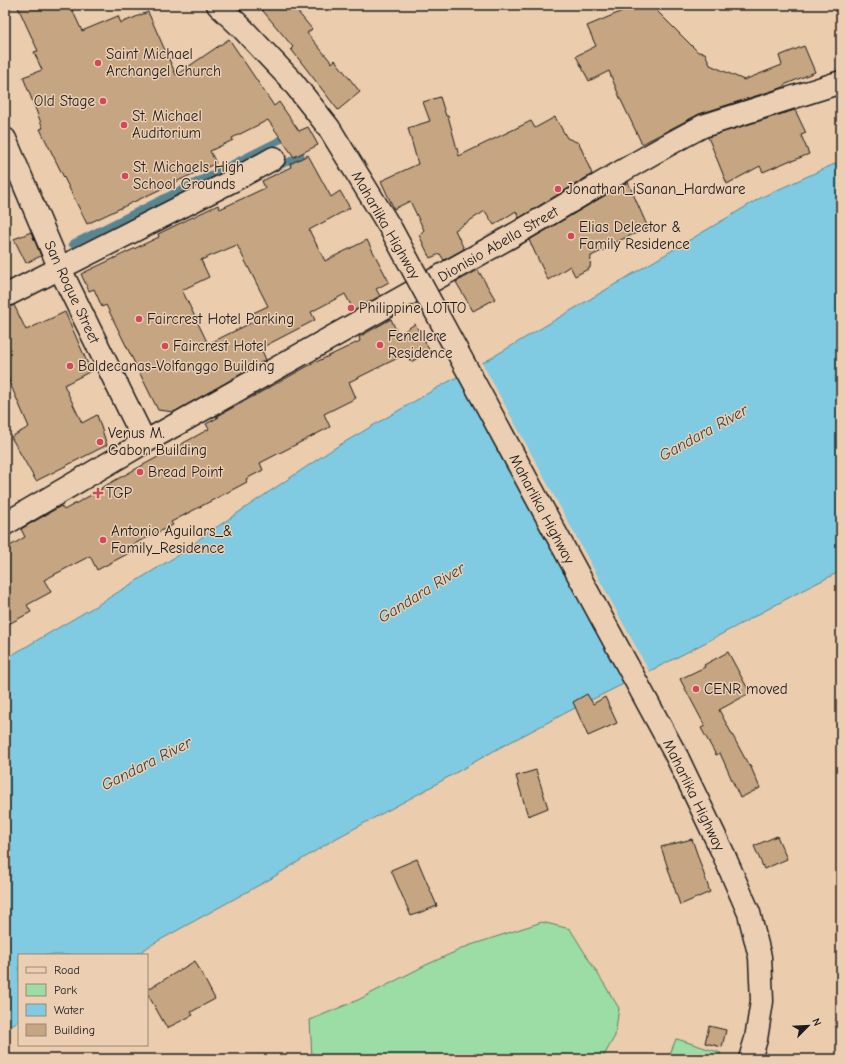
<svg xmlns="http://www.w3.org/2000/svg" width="846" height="1064" viewBox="0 0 846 1064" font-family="'Comic Neue',sans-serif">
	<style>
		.green { fill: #9cdca5; stroke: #5c7c60 }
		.water { fill: #80cbe1; stroke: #588592 }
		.pier { fill: #ebccad }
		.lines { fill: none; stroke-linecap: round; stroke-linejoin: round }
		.stream { stroke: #588592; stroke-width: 7 }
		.building { fill: #c6a682; stroke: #1c1c1c; fill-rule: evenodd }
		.street-casing { stroke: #1c1c1c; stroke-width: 25 }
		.secondary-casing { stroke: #1c1c1c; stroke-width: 25 }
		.street { stroke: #eccfb3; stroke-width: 22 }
		.secondary { stroke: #eccfb3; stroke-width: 22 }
		.secondary-bridge-casing { stroke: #1c1c1c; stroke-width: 25; stroke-linecap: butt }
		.secondary-bridge { stroke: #eccfb3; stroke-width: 22 }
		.poi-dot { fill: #d1495b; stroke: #eccfb3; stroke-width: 1.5 }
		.labels { text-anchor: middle; stroke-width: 3; stroke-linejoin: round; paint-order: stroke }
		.poi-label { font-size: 15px; fill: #1c1c1c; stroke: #eccfb3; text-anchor: start }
		.street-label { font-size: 15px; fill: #1c1c1c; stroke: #eccfb3 }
		.water-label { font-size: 16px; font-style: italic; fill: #303f43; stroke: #eccfb3 }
	</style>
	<rect width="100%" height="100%" fill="#ebccad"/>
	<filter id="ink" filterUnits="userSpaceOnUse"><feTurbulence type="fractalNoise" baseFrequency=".025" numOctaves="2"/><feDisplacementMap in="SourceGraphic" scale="8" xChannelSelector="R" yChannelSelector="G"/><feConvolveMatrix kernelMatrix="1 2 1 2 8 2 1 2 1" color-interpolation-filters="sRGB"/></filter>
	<g filter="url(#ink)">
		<path class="green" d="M542 922 570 929 619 1008 615 1036 602 1059H312L310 1020 358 1000 426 965 468 946Z
			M676 1039H677L721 1053 718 1059H668Z"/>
		<path class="water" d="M841 161V571L803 590 733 628 668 662 577 707 499 748 422 792 333 840 272 878 151 945 136 955H19V1021L5 1028V659L99 604 188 549 202 537 333 449 437 388 486 361 762 197Z"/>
		<path class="pier" d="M481 361 650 673 625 685 458 374Z"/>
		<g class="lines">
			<path class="stream" d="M274 169 301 155
				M72 244 290 135"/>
		</g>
		<path class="building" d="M17 5H70L82 31 118 16 121 23 148 12 176 75 229 39 274 106 279 102 299 131 308 127 318 145 294 157 268 120 232 138 233 140 210 151 216 163 87 224 40 129 43 128 23 77 42 70 34 52 38 51Z
			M258 5H292L312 29 307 33 332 63 335 60 360 92 338 110 291 49 293 47Z
			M623 5H651L698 52 705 53 710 65 744 80 782 65 779 56 804 46 815 72 784 85V87L699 114 642 144 620 98 609 71 589 81 576 56 596 46 587 26 625 10Z
			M440 97 446 116H448L459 156 531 121 535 128 555 117 567 138 579 143 592 174 519 218 516 211 494 225 485 211 455 230 464 249 444 260 440 254 430 258 419 235 424 230 410 201 394 209 381 181 418 164 408 128 430 121 423 102Z
			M795 110 806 133 801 135 809 154 792 161 791 160 763 172 760 166 727 184 708 137Z
			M308 155 331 197 340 191 350 208 309 230 325 261 367 240 389 282 376 289 380 296 354 311 345 294 311 312 315 320 261 348 266 360 174 412 158 410 106 305 102 307 94 289 89 291 81 274 159 237 158 234 197 215 218 205 220 209 265 188 262 181 291 167 290 164ZM237 245 268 306 253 313 257 320 208 344 182 290 209 277 201 260Z
			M628 182 648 228 611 244 612 246 591 256 590 268 575 276 570 266 548 280 529 240Z
			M31 232 41 256 26 263 14 239Z
			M478 270 495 299 473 311 456 282Z
			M14 305 26 330 65 312 91 371 64 385 82 423 97 415 107 445 36 481 11 437 29 427 5 372V308Z
			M391 319 398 335 415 324 430 351 411 362 406 354 349 382 356 398 324 414 330 427 260 463 263 470 246 479 247 482 171 522 173 525 128 547 131 552 97 570 90 556 44 580 51 592 27 605 31 612 5 626V549L25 537 21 529 61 506 64 510 102 489 101 488 209 429 206 424 219 417H216L308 366 360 341 359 337Z
			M728 652 750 693 719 710 749 766 750 765 760 788 740 798 720 753 716 755 701 728 705 726 680 679 705 667 704 665Z
			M587 694 593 704 605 697 617 723 588 736 573 702Z
			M536 770 548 808 528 816 516 776Z
			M777 836 787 859 764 869 754 846Z
			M692 839 710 892 680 905 661 847Z
			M417 859 437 906 411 916 391 870Z
			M195 961 215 999 191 1012 193 1015 167 1028 147 993V990Z
			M709 1026 726 1030 722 1047 705 1043Z"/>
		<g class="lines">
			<defs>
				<path id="street" d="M5 296 232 181 274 158
					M5 524 145 442"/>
				<path id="secondary" d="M218 5 241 27 292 81 329 128 391 229
					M5 139 60 269 145 442C267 374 389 306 510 237 575 200 637 160 703 126L841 82
					M677 757 722 851 749 913 760 957 762 1001 756 1039 750 1059"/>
			</defs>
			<use href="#street" class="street-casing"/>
			<use href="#secondary" class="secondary-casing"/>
			<use href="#street" class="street"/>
			<use href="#secondary" class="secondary"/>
			<defs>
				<path id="secondary-bridge" d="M391 229 677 757"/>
			</defs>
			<use href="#secondary-bridge" class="secondary-bridge-casing"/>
			<use href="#secondary-bridge" class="secondary-bridge"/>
		</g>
	</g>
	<g class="poi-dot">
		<circle cx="98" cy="63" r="4"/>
		<circle cx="103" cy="101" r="4"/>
		<circle cx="124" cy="125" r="4"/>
		<circle cx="125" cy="176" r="4"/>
		<circle cx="558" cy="189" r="4"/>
		<circle cx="571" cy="236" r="4"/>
		<circle cx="351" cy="308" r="4"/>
		<circle cx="139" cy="319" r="4"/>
		<circle cx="380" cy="345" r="4"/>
		<circle cx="165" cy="346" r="4"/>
		<circle cx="70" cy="366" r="4"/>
		<circle cx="100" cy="442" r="4"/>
		<circle cx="140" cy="472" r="4"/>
		<path d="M96 487h4v4h4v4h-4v4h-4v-4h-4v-4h4z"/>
		<circle cx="103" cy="540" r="4"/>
		<circle cx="696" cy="689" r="4"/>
	</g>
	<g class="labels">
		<g class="poi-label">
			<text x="106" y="59">Saint Michael<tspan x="106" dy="17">Archangel Church</tspan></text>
			<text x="95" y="106" text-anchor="end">Old Stage</text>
			<text x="132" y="121">St. Michael<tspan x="132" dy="17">Auditorium</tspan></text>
			<text x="133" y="172">St. Michaels High<tspan x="133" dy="17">School Grounds</tspan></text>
			<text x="566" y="194">Jonathan_iSanan_Hardware</text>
			<text x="579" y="232">Elias Delector &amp;<tspan x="579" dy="17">Family Residence</tspan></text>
			<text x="359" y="313">Philippine LOTTO</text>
			<text x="147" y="324">Faircrest Hotel Parking</text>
			<text x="388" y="341">Fenellere<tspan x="388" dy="17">Residence</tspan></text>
			<text x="173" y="351">Faircrest Hotel</text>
			<text x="78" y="371">Baldecanas-Volfanggo Building</text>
			<text x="108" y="438">Venus M.<tspan x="108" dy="17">Gabon Building</tspan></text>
			<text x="148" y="477">Bread Point</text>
			<text x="106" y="498">TGP</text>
			<text x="111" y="536">Antonio Aguilars_&amp;<tspan x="111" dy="17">Family_Residence</tspan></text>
			<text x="704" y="694">CENR moved</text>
		</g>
		<g class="street-label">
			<text transform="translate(386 225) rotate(60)" y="5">Maharlika Highway</text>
			<text transform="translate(498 244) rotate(-30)" y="5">Dionisio Abella Street</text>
			<text transform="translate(72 292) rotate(65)" y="5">San Roque Street</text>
			<text transform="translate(542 509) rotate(62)" y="5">Maharlika Highway</text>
			<text transform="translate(694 795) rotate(64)" y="5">Maharlika Highway</text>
		</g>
		<g class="water-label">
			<text transform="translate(703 432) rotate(-29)" y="6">Gandara River</text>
			<text transform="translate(421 592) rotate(-32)" y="6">Gandara River</text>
			<text transform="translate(146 763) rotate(-27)" y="6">Gandara River</text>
		</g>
	</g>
	<rect width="846" height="1064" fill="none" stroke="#eccfb3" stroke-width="20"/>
	<rect x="10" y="10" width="826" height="1044" fill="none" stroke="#1c1c1c" stroke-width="1.5" filter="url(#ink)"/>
	<rect x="18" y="954" width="130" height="92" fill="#eccfb3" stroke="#998777"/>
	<rect x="26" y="967" width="20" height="6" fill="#eccfb3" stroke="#998777"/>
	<text x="54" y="974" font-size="12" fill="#1c1c1c">Road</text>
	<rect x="26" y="984" width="20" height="12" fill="#9cdca5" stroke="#998777"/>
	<text x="54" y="994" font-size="12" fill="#1c1c1c">Park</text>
	<rect x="26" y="1004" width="20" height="12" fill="#80cbe1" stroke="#998777"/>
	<text x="54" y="1014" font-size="12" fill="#1c1c1c">Water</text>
	<rect x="26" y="1024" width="20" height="12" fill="#c6a682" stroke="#998777"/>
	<text x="54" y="1034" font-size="12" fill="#1c1c1c">Building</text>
	<g transform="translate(808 1026) rotate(66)" stroke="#eccfb3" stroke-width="3" paint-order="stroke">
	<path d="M0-3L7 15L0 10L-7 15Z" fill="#1c1c1c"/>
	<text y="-6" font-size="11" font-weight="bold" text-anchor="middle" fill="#1c1c1c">N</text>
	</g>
</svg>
